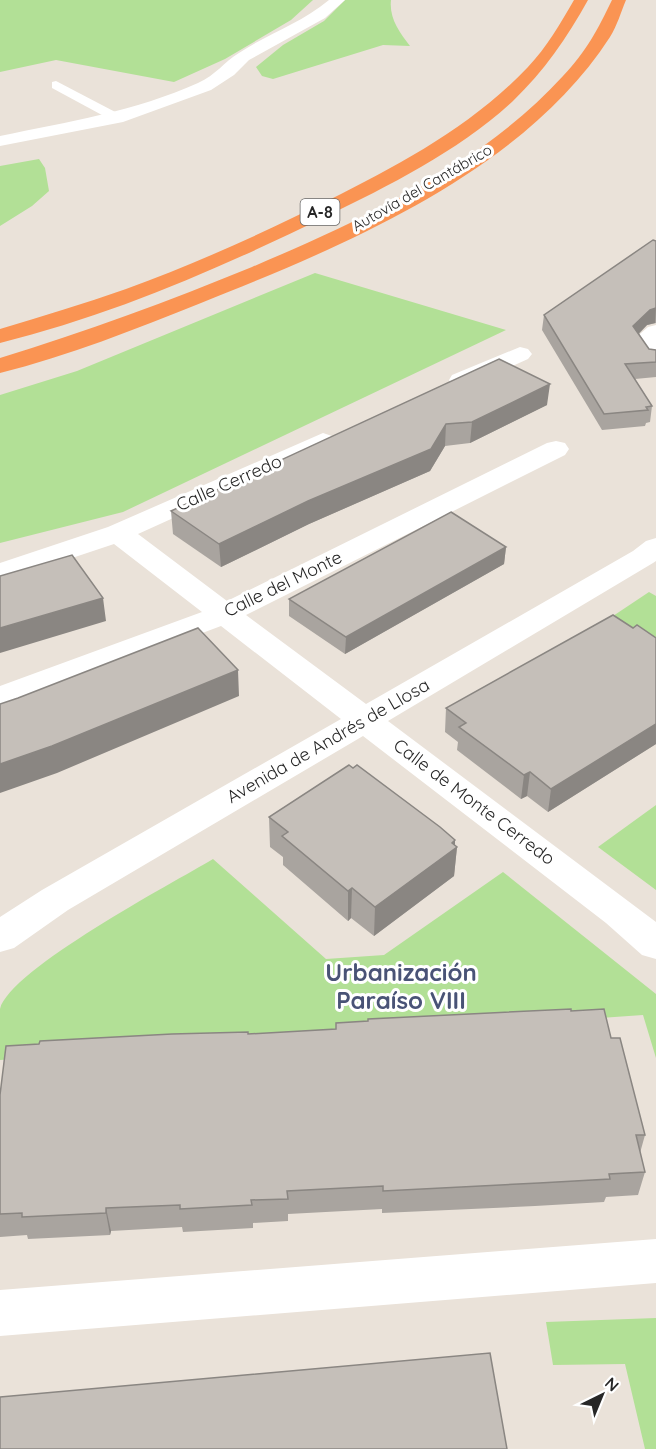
<svg xmlns="http://www.w3.org/2000/svg" width="656" height="1449" viewBox="0 0 656 1449" font-family="Quicksand,sans-serif">
	<style>
		.green { fill: #b2e096 }
		.lines { fill: none; stroke-linecap: round; stroke-linejoin: round }
		.lane { fill: #fff; fill-rule: evenodd }
		.street { fill: #fff; fill-rule: evenodd }
		.highway { fill: #fa9453; fill-rule: evenodd }
		.wall { fill: #a9a49f }
		.shaded-wall { fill: #8a8682 }
		.building { fill: #c5bfb9; stroke: #8a8682; stroke-width: 1.5 }
		.labels { text-anchor: middle; stroke-width: 6; stroke-linejoin: round; paint-order: stroke }
		.far-street-label { font-size: 15px; fill: #272727; stroke: #fff }
		.shield { fill: #fff; stroke: #686868; stroke-width: 1.5 }
		.shield-label { font-size: 16px; font-weight: bold; fill: #272727 }
		.street-label { font-size: 18px; fill: #272727; stroke: #fff }
		.near-neighbourhood-label { font-size: 24px; font-weight: bold; fill: #495376; stroke: #fff }
	</style>
	<rect width="100%" height="100%" fill="#eae2d9"/>
	<path class="green" d="M0 0H313L291 20 225 59 174 82 56 60 0 72Z
		M345 0H391C389 18 399 32 410 46L383 45 273 79 262 76 256 67 283 45 324 21Z
		M39 159 45 168 49 191 32 206 0 226V166Z
		M315 273 506 330 123 512 0 543V395L77 371Z
		M649 592 656 596V641L613 616Z
		M656 805V890L598 847Z
		M213 859 326 959 384 955 503 872 656 994V1058L643 1015 0 1060C0 1044 0 1024 0 1009 10 969 173 883 213 859Z
		M656 1318V1449H645L625 1364 553 1365 546 1322Z"/>
	<g class="lines">
		<path class="lane" d="M56 81 121 115 123 118 117 122 113 121 52 88V82Z"/>
		<path class="street" d="M329 0H345L325 18 249 60 234 75 211 90 123 122 0 146V136C67 122 136 111 198 83 216 75 224 62 239 53 269 33 300 24 329 0Z
			M656 325V365L648 363 633 340 648 327Z
			M520 347 528 349 532 354 528 359 470 385 461 387 452 385 449 380 452 375Z
			M323 433 332 436 336 441 332 446 138 534 227 601 547 443 556 441 565 443 569 449 565 455 246 615 366 704 633 551 646 541 656 538V561L653 563 388 721 656 922V959L642 955 606 923 363 736 68 910 14 948 0 952V917L42 890 341 719 221 626 0 709V686L202 612 114 544 0 582V563L108 527Z
			M656 1239V1283L0 1336V1290Z"/>
		<path class="highway" d="M574 0H588C567 38 544 71 513 101 459 151 390 185 325 217 220 268 113 315 0 343V329C42 316 84 304 126 289 195 264 263 233 329 200 401 164 472 126 528 67 547 47 560 24 574 0Z
			M612 0H626C621 12 617 26 610 37 523 172 344 246 201 303 136 329 68 356 0 373V358C85 332 169 301 252 267 362 220 481 166 563 76 586 52 598 29 612 0Z"/>
	</g>
	<path class="wall" d="M656 241V323L647 325 639 334 649 349 656 350V377L635 379 652 406 650 422 646 423 645 426 602 430 542 330 544 315Z
		M499 359 547 405 470 443 445 446 430 471 309 524 221 567 173 534 171 511Z
		M506 547 504 564 345 654 289 616V599Z
		M633 628 656 638V744L548 812 527 796 521 799 457 750 458 742 445 732 446 708Z
		M269 817 455 845 457 847 454 876 374 936 351 918 348 921 283 865V857L270 847Z
		M571 1011 611 1038 645 1135 640 1153 645 1172 638 1195 606 1197 604 1202 535 1206 382 1213V1209L288 1214V1221L253 1223V1228L183 1232 182 1227 111 1231 110 1235 28 1239 27 1235 0 1237V1095L248 1034 336 1029V1023Z"/>
	<path class="shaded-wall" d="M656 308 655 323 647 325 631 341 633 326 650 310Z
		M550 384 547 405 470 443 472 422Z
		M446 424 445 446 430 471 309 524 221 567 219 544Z
		M506 547 504 564 345 654 346 637Z
		M103 598 106 621 0 653V628Z
		M238 670 239 696 57 773 0 793V764Z
		M656 724V744L548 812 551 789Z
		M530 772 527 796 521 799 524 775Z
		M455 840V848L457 847 454 876 374 936 375 907Z
		M352 888 351 918 348 921V891Z
		M106 1208 111 1231 110 1235 106 1213Z"/>
	<path class="building" d="M653 240 656 241V308L650 310 633 326 649 349 656 350V362L625 364 652 406 646 407 648 410 604 414 544 315Z
		M499 359 550 384 472 422 446 424 431 449 308 501 219 544 171 511Z
		M451 512 506 547 346 637 289 599Z
		M72 555 103 598 0 628V576Z
		M613 615 633 628 637 625 656 638V724L551 789 530 772 524 775 459 727 466 723 446 708Z
		M198 628 238 670 52 746 0 764V704L18 698Z
		M349 765 353 768 357 765 440 827 455 840 452 843 457 847 375 907 352 888 348 891 282 836 288 832 269 817Z
		M571 1009V1011L604 1009 611 1038H620L645 1135H636L645 1172 609 1174 610 1179 539 1183 383 1191V1186L287 1191 288 1199 251 1200 252 1205 180 1209V1205L106 1208V1213L22 1217V1213L0 1214V1095L6 1046 39 1044 40 1041 172 1034 248 1032V1034L336 1029V1023L368 1021V1019Z
		M490 1353 507 1449H0V1397Z"/>
	<g class="labels">
		<g class="far-street-label">
			<text transform="translate(422 188) rotate(-30)" y="5">Autovía del Cantábrico</text>
		</g>
		<rect class="shield" x="300.5" y="199" width="39" height="26" rx="4.5"/>
		<g class="shield-label">
			<text x="320" y="218">A-8</text>
		</g>
		<g class="street-label">
			<text transform="translate(229 483) rotate(-24)" y="6">Calle Cerredo</text>
			<text transform="translate(283 584) rotate(-26)" y="6">Calle del Monte</text>
			<text transform="translate(328 741) rotate(-30)" y="6">Avenida de Andrés de Llosa</text>
			<text transform="translate(474 802) rotate(37)" y="6">Calle de Monte Cerredo</text>
		</g>
		<g class="near-neighbourhood-label">
			<text x="401" y="981">Urbanización<tspan x="401" dy="28">Paraíso VIII</tspan></text>
		</g>
	</g>
	<g transform="translate(602 1395) rotate(43)" stroke="#ffffff" stroke-width="4.5" paint-order="stroke">
	<path d="M0-4.5L10 22L0 15L-10 22Z" fill="#272727"/>
	<text y="-9" font-size="16" font-weight="bold" text-anchor="middle" fill="#272727">N</text>
	</g>
</svg>
